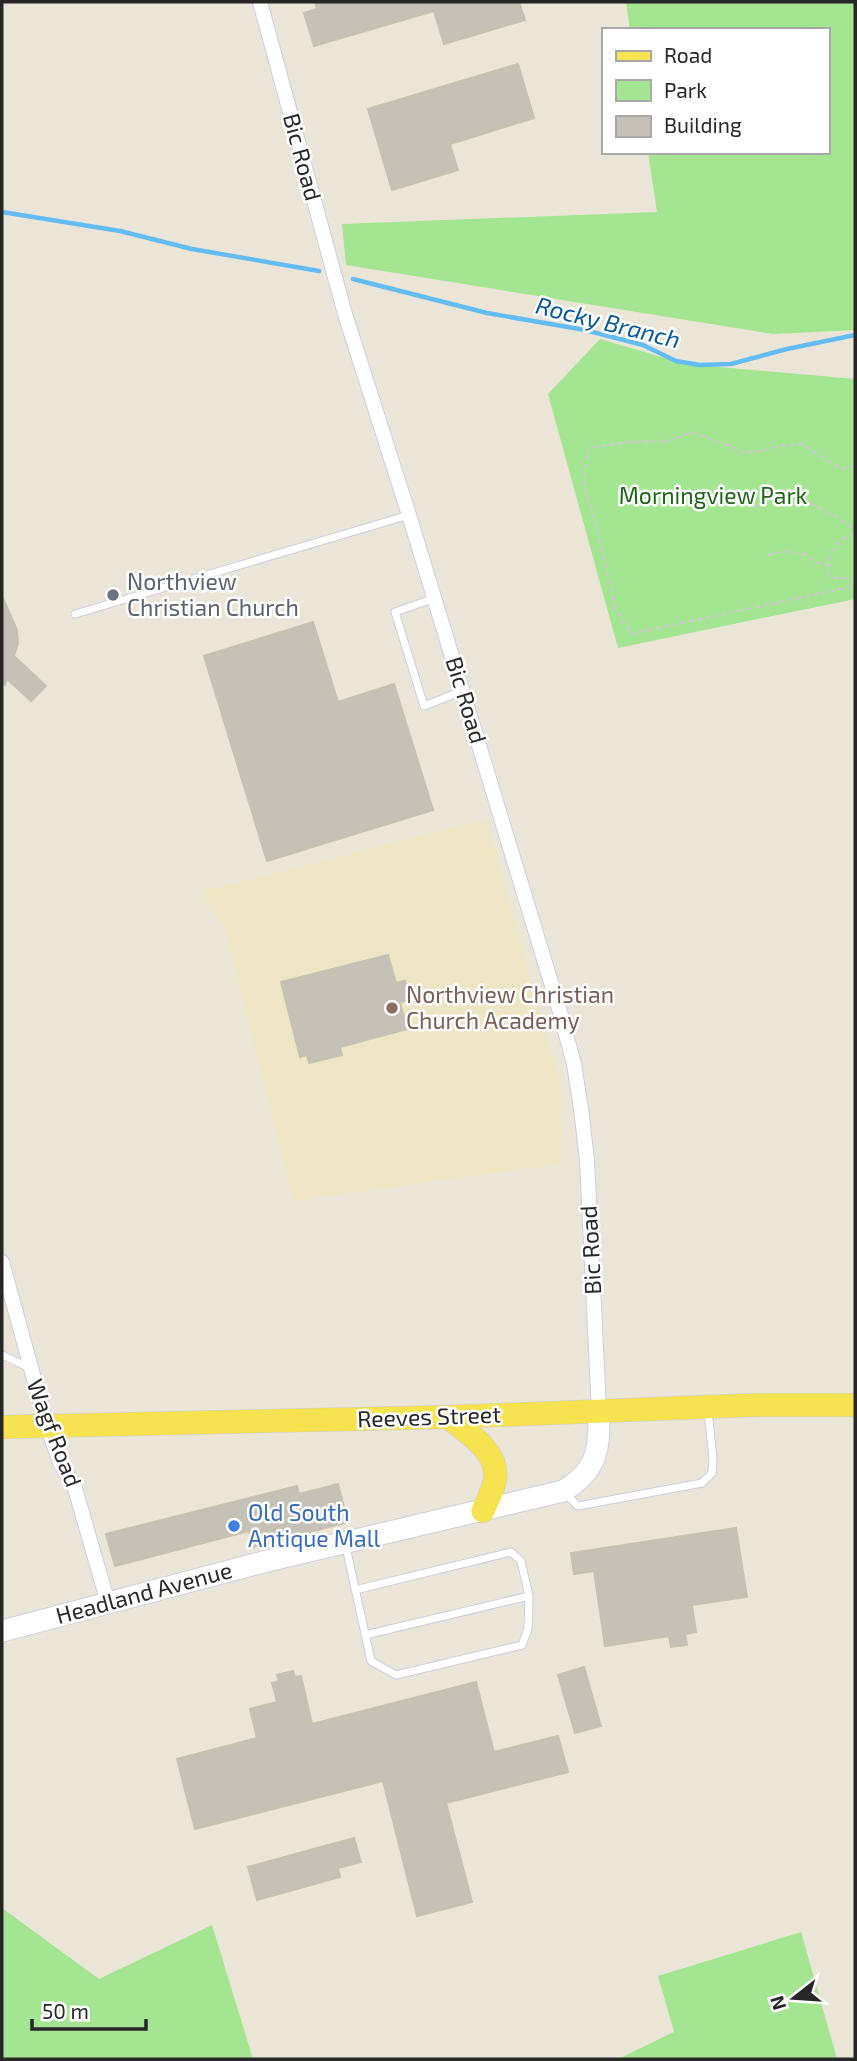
<svg xmlns="http://www.w3.org/2000/svg" width="857" height="2061" viewBox="0 0 857 2061" font-family="'Exo 2',sans-serif">
	<style>
		.education { fill: #eee5c5 }
		.green { fill: #a3e590 }
		.lines { fill: none; stroke-linecap: round; stroke-linejoin: round }
		.stream { stroke: #63bdf4; stroke-width: 4.5 }
		.building { fill: #c6c1b7; stroke: #c6c1b1; stroke-width: 2 }
		.service-casing { stroke: #cccee1; stroke-width: 9 }
		.minor-casing { stroke: #cccee1; stroke-width: 16 }
		.secondary-casing { stroke: #cccee1; stroke-width: 23 }
		.primary-casing { stroke: #cbcbcb; stroke-width: 24 }
		.path { stroke: #cbcbcb; stroke-width: 2.5; stroke-dasharray: 5 3.5; stroke-linecap: butt }
		.service { stroke: #fff; stroke-width: 7 }
		.minor { stroke: #fff; stroke-width: 14 }
		.secondary { stroke: #fff; stroke-width: 21 }
		.primary { stroke: #f7e34f; stroke-width: 23 }
		.worship-dot { fill: #6b7280; stroke: #fff; stroke-width: 2.5 }
		.education-dot { fill: #8d6e63; stroke: #fff; stroke-width: 2.5 }
		.shop-dot { fill: #3f7fe0; stroke: #fff; stroke-width: 2.5 }
		.labels { text-anchor: middle; stroke-width: 5; stroke-linejoin: round; paint-order: stroke }
		.street-label { font-size: 23px; fill: #272727; stroke: #fff }
		.park-label { font-size: 23px; fill: #1d6615; stroke: #fff }
		.worship-label { font-size: 23px; fill: #5b616d; stroke: #fff; text-anchor: start }
		.education-label { font-size: 23px; fill: #785e54; stroke: #fff; text-anchor: start }
		.shop-label { font-size: 23px; fill: #366cbe; stroke: #fff; text-anchor: start }
		.water-label { font-size: 24px; font-style: italic; fill: #06589c; stroke: #fff }
	</style>
	<rect width="100%" height="100%" fill="#ebe5d7"/>
	<path class="education" d="M486 819 562 1089 561 1164 293 1201 224 926 199 892Z"/>
	<path class="green" d="M626 2H855V330L773 334 346 265 342 224 657 212 648 152H827V30H630Z
		M600 339 686 364 855 379V599L618 648 548 394Z
		M2 1908 99 1979 212 1925 253 2059H2Z
		M801 1932 837 2059H618L674 2032 658 1976Z"/>
	<g class="lines">
		<path class="stream" d="M2 212 120 231 192 249 319 271
			M353 279 487 313 585 330 643 345 676 361 700 365 731 364 787 349 855 335"/>
	</g>
	<path class="building" d="M315 2H519L525 20 444 44 434 11 314 46 304 13 317 9Z
		M518 64 534 118 450 144 458 170 392 190 368 109Z
		M2 596 17 630 18 643 14 656 46 686 31 701 7 679 5 685H2Z
		M313 622 338 702 394 684 433 810 267 861 204 656Z
		M388 955 396 983 405 981 410 1000 400 1002 407 1029 340 1047 342 1055 309 1063 307 1055 300 1057 281 982Z
		M338 1484 348 1522 253 1547 249 1531 115 1566 106 1534 297 1486 299 1494Z
		M736 1528 747 1597 692 1605 696 1632 685 1634 687 1645 671 1647 669 1636 605 1646 594 1571 574 1574 571 1553Z
		M584 1667 601 1726 575 1733 558 1675Z
		M293 1671 295 1677 301 1676 312 1724 476 1682 494 1752 558 1736 568 1772 446 1803 472 1902 417 1916 383 1781 195 1829 177 1759 257 1738 250 1709 277 1702 272 1683 279 1681 277 1675Z
		M354 1838 361 1862 338 1868 340 1877 257 1900 248 1867Z"/>
	<g class="lines">
		<defs>
			<path id="service" d="M435 598 395 612 424 706 462 691
				M75 614 409 515
				M2 1355 30 1368
				M564 1492 578 1506 702 1483 712 1473 713 1458 708 1411
				M346 1547 371 1661 396 1675 522 1645 528 1629 529 1596 365 1635
				M355 1590 511 1552 521 1561 529 1596"/>
			<path id="minor" d="M260 2 345 314 409 515 560 1012 574 1064 581 1109 587 1160 599 1411
				M2 1262 47 1426 61 1465 74 1485 108 1603"/>
			<path id="secondary" d="M2 1631 267 1561 563 1491C599 1470 599 1448 599 1411"/>
			<path id="primary" d="M448 1417C467 1433 499 1450 495 1480 493 1491 487 1501 483 1511
				M2 1427 448 1417 754 1405H855"/>
		</defs>
		<use href="#service" class="service-casing"/>
		<use href="#minor" class="minor-casing"/>
		<use href="#secondary" class="secondary-casing"/>
		<use href="#primary" class="primary-casing"/>
		<path class="path" d="M855 466 841 469 802 444 782 446 747 453 692 432 669 441 627 442 588 448 584 486 592 509 615 606 630 634 855 586
			M753 507 767 502 776 492 789 489C807 506 835 511 855 531
			M855 534C836 539 824 557 830 577 839 579 848 576 855 582
			M768 555 786 551 806 555 814 562 831 565"/>
		<use href="#service" class="service"/>
		<use href="#minor" class="minor"/>
		<use href="#secondary" class="secondary"/>
		<use href="#primary" class="primary"/>
	</g>
	<circle class="worship-dot" cx="113" cy="595" r="7"/>
	<circle class="education-dot" cx="392" cy="1008" r="7"/>
	<circle class="shop-dot" cx="234" cy="1526" r="7"/>
	<g class="labels">
		<g class="street-label">
			<text transform="translate(302 157) rotate(75)" y="8">Bic Road</text>
			<text transform="translate(466 700) rotate(73)" y="8">Bic Road</text>
			<text transform="translate(591 1250) rotate(-93)" y="8">Bic Road</text>
			<text transform="translate(429 1417) rotate(-2)" y="8">Reeves Street</text>
			<text transform="translate(54 1433) rotate(69)" y="8">Wagf Road</text>
			<text transform="translate(144 1593) rotate(-15)" y="8">Headland Avenue</text>
		</g>
		<g class="park-label">
			<text x="713" y="504">Morningview Park</text>
		</g>
		<g class="worship-label">
			<text x="127" y="590">Northview<tspan x="127" dy="26">Christian Church</tspan></text>
		</g>
		<g class="education-label">
			<text x="406" y="1003">Northview Christian<tspan x="406" dy="26">Church Academy</tspan></text>
		</g>
		<g class="shop-label">
			<text x="248" y="1521">Old South<tspan x="248" dy="26">Antique Mall</tspan></text>
		</g>
		<g class="water-label">
			<text transform="translate(608 323) rotate(14)" y="8">Rocky Branch</text>
		</g>
	</g>
	<rect width="857" height="2061" fill="none" stroke="#272727" stroke-width="7"/>
	<rect x="602" y="28" width="228" height="126" fill="#ffffff" stroke="#a9a9a9" stroke-width="2"/>
	<rect x="616" y="51" width="35" height="10" fill="#f7e34f" stroke="#a9a9a9" stroke-width="2"/>
	<text x="664" y="63" font-size="21" fill="#272727">Road</text>
	<rect x="616" y="80" width="35" height="21" fill="#a3e590" stroke="#a9a9a9" stroke-width="2"/>
	<text x="664" y="98" font-size="21" fill="#272727">Park</text>
	<rect x="616" y="116" width="35" height="21" fill="#c6c1b7" stroke="#a9a9a9" stroke-width="2"/>
	<text x="664" y="133" font-size="21" fill="#272727">Building</text>
	<g transform="translate(794 1998) rotate(253)" stroke="#ffffff" stroke-width="5" paint-order="stroke">
	<path d="M0-5L12 26L0 18L-12 26Z" fill="#272727"/>
	<text y="-10" font-size="19" font-weight="bold" text-anchor="middle" fill="#272727">N</text>
	</g>
	<path d="M32 2019v10h114v-10" fill="none" stroke="#272727" stroke-width="3.5"/>
	<text x="42" y="2019" font-size="21" fill="#272727" stroke="#ffffff" stroke-width="5" paint-order="stroke">50 m</text>
</svg>
